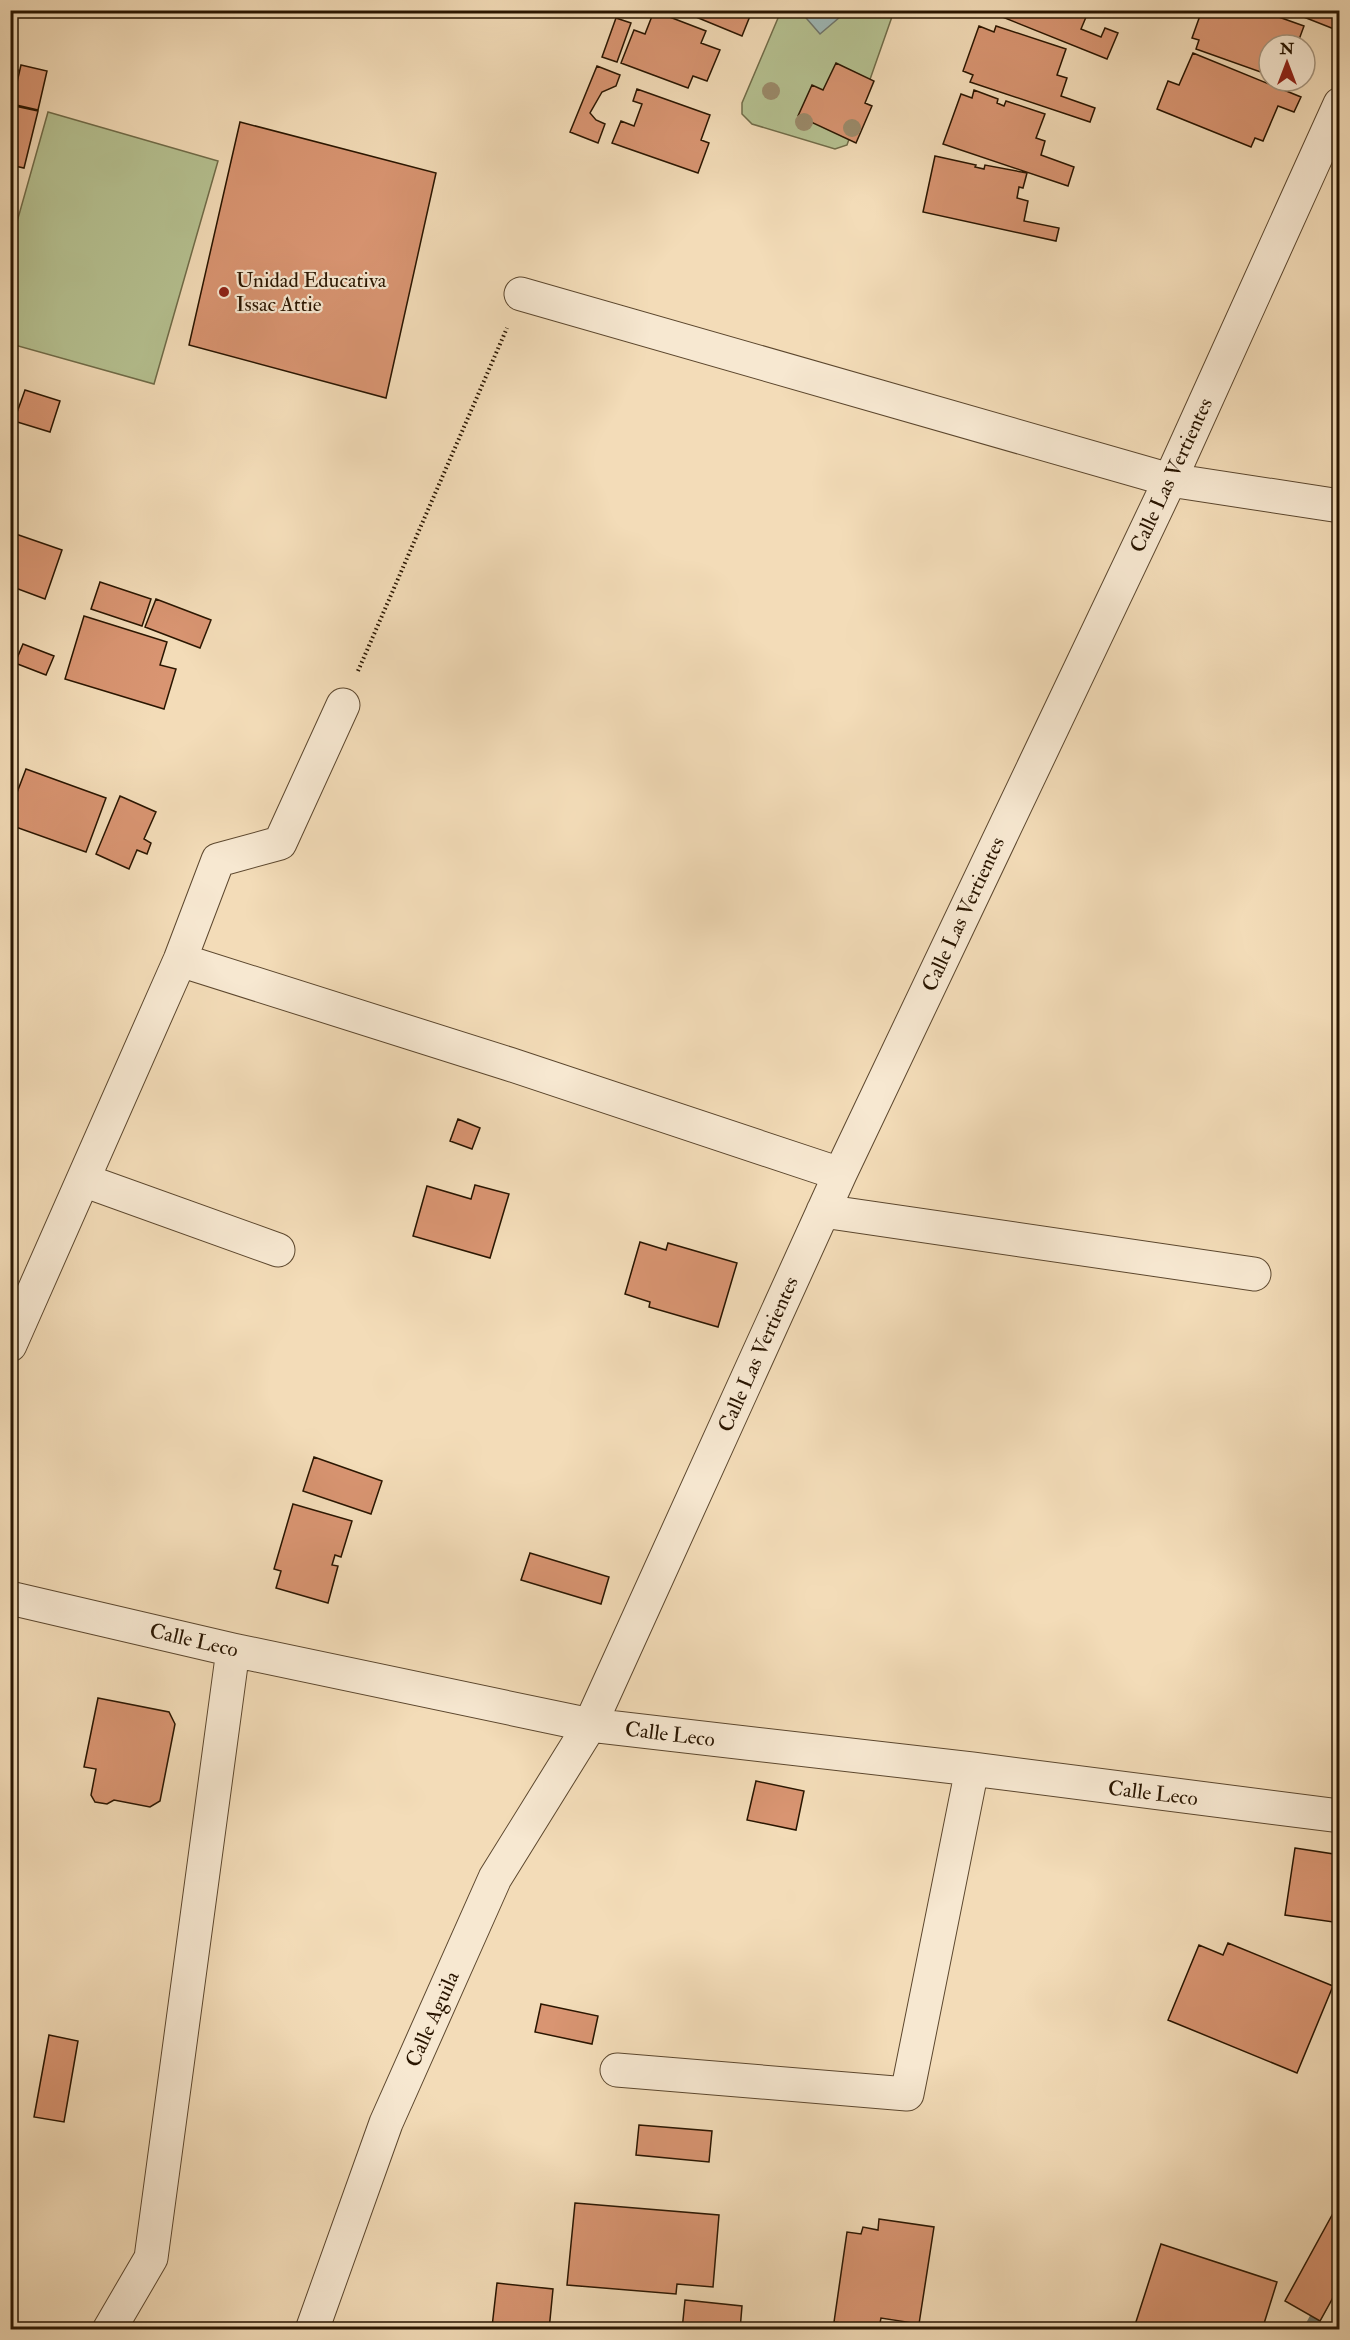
<svg xmlns="http://www.w3.org/2000/svg" width="1350" height="2340" viewBox="0 0 1350 2340" font-family="'IM FELL Double Pica',serif">
	<style>
		.green { fill: #b6c292; stroke: #706c49; stroke-width: 1.5 }
		.water { fill: #9eb9b8; stroke: #6f776e; stroke-width: 1.5 }
		.lines { fill: none; stroke-linecap: round; stroke-linejoin: round }
		.stream { stroke: #6f776e; stroke-width: 12 }
		.building { fill: #d99572; stroke: #291500; stroke-width: 1.5 }
		.minor-casing { stroke: #5c472e; stroke-width: 35 }
		.path { stroke: #291500; stroke-width: 4; stroke-dasharray: 1.5 3; stroke-linecap: butt }
		.minor { stroke: #f7e8d1; stroke-width: 33 }
		.tree { fill: #9b8b6b }
		.poi-dot { fill: #8f2418; stroke: #f7e8d1; stroke-width: 2 }
		.labels { text-anchor: middle; stroke-width: 4.5; stroke-linejoin: round; paint-order: stroke }
		.poi-label { font-size: 21px; fill: #291500; stroke: #f7e8d1; text-anchor: start }
		.street-label { font-size: 21px; fill: #291500; stroke: #f7e8d1 }
	</style>
	<rect width="100%" height="100%" fill="#f3dcb8"/>
	<filter id="stains"><feTurbulence type="fractalNoise" baseFrequency=".00333" numOctaves="4"/><feColorMatrix values="0 0 0 0 .2 0 0 0 0 .09 0 0 0 0 .02 0 0 0 .5 -.17"/></filter>
	<radialGradient id="worn" r=".72"><stop offset=".6" stop-color="#630" stop-opacity="0"/><stop offset="1" stop-color="#630" stop-opacity=".3"/></radialGradient>
	<path class="green" d="M781 11H894L847 145 835 149 752 124 742 114V103Z
		M48 112 218 161 154 384 11 344V243Z"/>
	<path class="water" d="M800 11H847L820 34Z"/>
	<g class="lines">
		<path class="stream" d="M1309 2330 1322 2306"/>
	</g>
	<path class="building" d="M679 10H744L743 12 750 16 742 36Z
		M985 10H1089L1081 29 1101 37 1105 28 1118 33 1107 59Z
		M1202 10H1259L1304 26 1297 45H1269V75L1196 49 1199 40 1192 38Z
		M1286 10H1340V13L1334 29Z
		M654 11 706 31 701 43 720 50 707 81 693 76 688 88 621 63 634 30 645 34Z
		M616 18 631 23 617 62 602 57Z
		M979 26 994 32 996 26 1066 49 1057 75 1067 78 1061 96 1095 108 1090 122 970 82 973 75 963 71Z
		M1193 53 1301 97 1294 112 1278 106 1263 141 1255 138 1251 147 1157 109 1168 81 1179 85Z
		M836 63 874 81 865 103 872 106 856 143 798 116 812 85 823 90Z
		M21 65 47 71 38 110 12 104Z
		M597 66 620 75 616 86 602 92 590 113 596 120 605 124 598 143 570 132Z
		M10 68 18 70 10 100Z
		M637 89 710 115 701 140 709 143 698 173 612 143 621 121 634 126 642 104 633 101Z
		M974 90 998 99 997 103 1004 106 1006 101 1045 114 1036 138 1045 141 1041 155 1074 167 1068 186 943 144 961 94 972 98Z
		M10 105 38 111 24 168 10 165Z
		M240 122 436 173 386 398 189 345Z
		M935 156 976 165 975 167 984 169 985 165 1027 173 1023 188 1019 187 1017 198 1028 201 1024 221 1059 228 1056 241 923 212Z
		M25 390 60 401 50 432 14 421Z
		M10 532 62 550 45 599 10 586Z
		M100 582 151 599 142 626 91 609Z
		M156 599 211 620 200 648 145 627Z
		M84 616 167 642 160 665 176 669 164 709 65 679Z
		M23 644 54 656 46 675 15 663Z
		M26 769 106 798 86 852 10 825V811Z
		M120 796 156 812 144 839 151 843 147 854 137 850 129 869 96 854Z
		M458 1119 480 1128 472 1149 450 1141Z
		M475 1185 509 1194 490 1258 413 1236 427 1186 471 1199Z
		M640 1242 666 1250 668 1243 737 1263 718 1327 649 1307 650 1302 625 1294Z
		M314 1457 382 1481 371 1514 303 1491Z
		M293 1504 352 1521 341 1557 335 1555 332 1565 338 1566 328 1603 276 1588 281 1571 274 1569Z
		M530 1553 609 1577 601 1604 521 1580Z
		M98 1698 169 1712 175 1724 160 1801 150 1807 114 1800 107 1804 95 1802 91 1795 96 1769 84 1767Z
		M756 1781 804 1791 796 1830 747 1820Z
		M1295 1848 1340 1855V1923L1285 1915Z
		M1228 1943 1333 1986 1297 2073 1168 2020 1199 1945 1223 1955Z
		M541 2004 598 2016 592 2044 535 2032Z
		M49 2035 78 2041 64 2122 34 2117Z
		M639 2125 712 2131 709 2162 636 2155Z
		M575 2203 719 2215 713 2287 677 2284 676 2294 567 2285Z
		M1337 2206 1340 2208V2285L1320 2321 1285 2301Z
		M879 2219 934 2227 919 2324 881 2318 879 2328 834 2322 847 2232 861 2234 863 2227 878 2230Z
		M1161 2244 1277 2282 1262 2330 1134 2328Z
		M497 2283 553 2289 549 2330 492 2327Z
		M685 2300 742 2306 740 2330H682Z"/>
	<g class="lines">
		<defs>
			<path id="minor" d="M521 294 1170 480 1340 506
				M180 960 509 1064 840 1174
				M83 1180 278 1250
				M823 1211 1254 1274
				M10 1345 180 960 218 860 280 843 343 705
				M10 1598 233 1650 590 1725 972 1769 1340 1816
				M617 2070 907 2094 972 1769
				M109 2330 151 2258 233 1650
				M312 2330 386 2123 495 1878 590 1725 840 1174 1170 480 1340 104"/>
		</defs>
		<use href="#minor" class="minor-casing"/>
		<path class="path" d="M358 671 507 328"/>
		<use href="#minor" class="minor"/>
	</g>
	<g class="tree">
		<circle cx="771" cy="91" r="9"/>
		<circle cx="804" cy="122" r="9"/>
		<circle cx="852" cy="128" r="9"/>
	</g>
	<circle class="poi-dot" cx="224" cy="292" r="6"/>
	<g class="labels">
		<g class="poi-label">
			<text x="236" y="287">Unidad Educativa<tspan x="236" dy="24">Issac Attie</tspan></text>
		</g>
		<g class="street-label">
			<text transform="translate(1171 475) rotate(-65)" y="7">Calle Las Vertientes</text>
			<text transform="translate(963 914) rotate(-65)" y="7">Calle Las Vertientes</text>
			<text transform="translate(758 1354) rotate(-66)" y="7">Calle Las Vertientes</text>
			<text transform="translate(194 1640) rotate(13)" y="7">Calle Leco</text>
			<text transform="translate(670 1734) rotate(7)" y="7">Calle Leco</text>
			<text transform="translate(1153 1793) rotate(7)" y="7">Calle Leco</text>
			<text transform="translate(432 2019) rotate(-66)" y="7">Calle Aguila</text>
		</g>
	</g>
	<rect width="1350" height="2340" fill="none" stroke="#f3dcb8" stroke-width="36"/>
	<rect x="12" y="12" width="1326" height="2316" fill="none" stroke="#291500" stroke-width="3"/>
	<rect x="18" y="18" width="1314" height="2304" fill="none" stroke="#291500" stroke-width="1.5"/>
	<g transform="translate(1287 63)"><circle r="28" fill="#f7e8d1" stroke="#a5947d" stroke-width="1.5"/>
	<path d="M0-4.5L10 22L0 15L-10 22Z" fill="#8f2418"/>
	<text y="-9" font-size="16" font-weight="bold" text-anchor="middle" fill="#291500">N</text>
	</g>
	<rect width="100%" height="100%" filter="url(#stains)"/>
	<rect width="100%" height="100%" fill="url(#worn)"/>
</svg>
